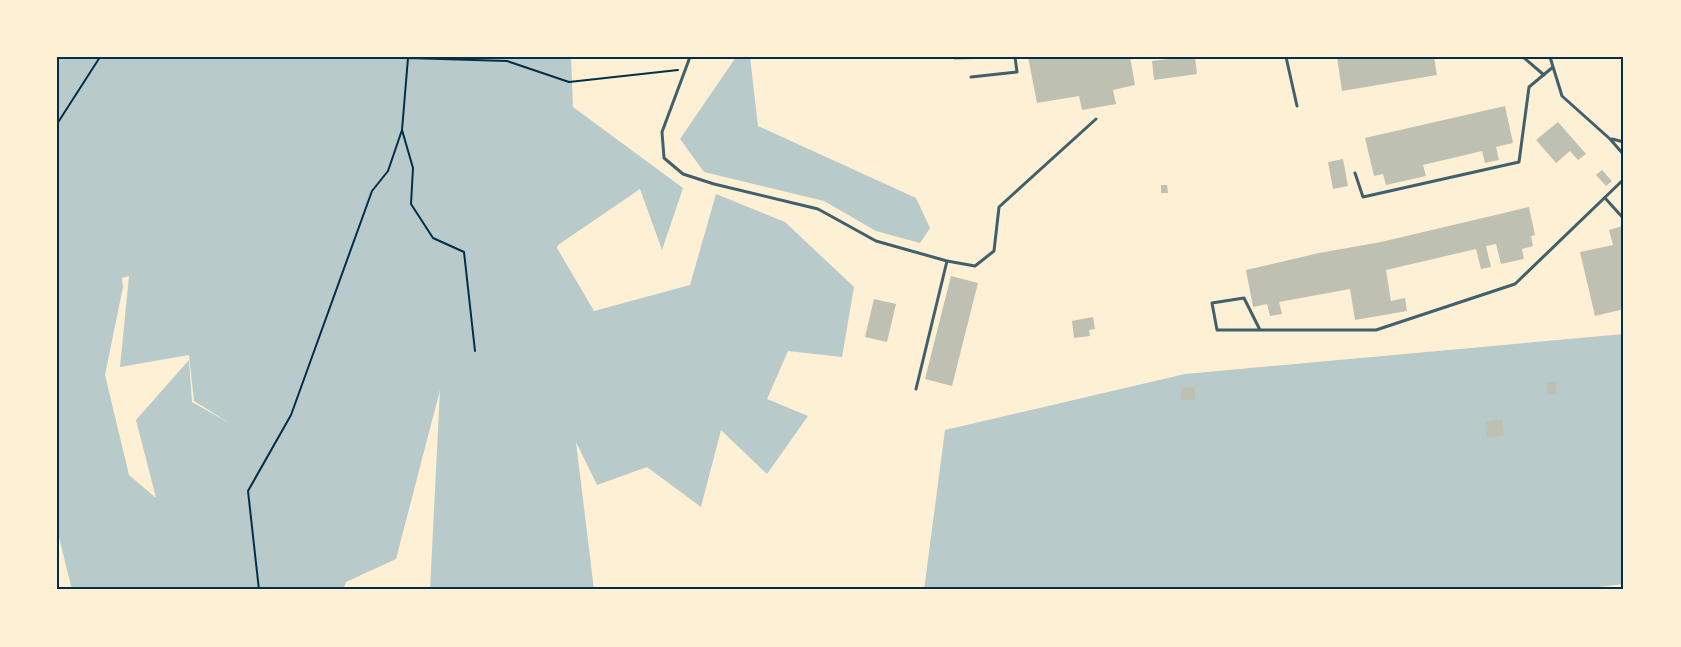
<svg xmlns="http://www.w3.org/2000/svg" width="1681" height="647" viewBox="0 0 1681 647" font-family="Helvetica,sans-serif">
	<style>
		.green { fill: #b9caca; fill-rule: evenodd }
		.building { fill: #bec0b2 }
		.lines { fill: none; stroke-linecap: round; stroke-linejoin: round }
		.path { stroke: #003049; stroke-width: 2 }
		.service { stroke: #3f606c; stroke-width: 3 }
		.neatline { fill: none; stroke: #003049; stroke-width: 2 }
	</style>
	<rect width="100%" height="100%" fill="#fdf0d5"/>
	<path class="green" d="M57 57H571L573 107 683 188 662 250 640 189 558 245 557 248 594 311 690 285 716 194 785 222 854 287 842 357 788 351 767 399 808 416 767 474 721 430 701 507 647 467 597 485 576 442 594 590H430L440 390 396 559 346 582 343 590H72L57 529ZM129 276 120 367 189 355 194 401 231 424 192 402 189 360 136 420 156 498 129 475 105 375 123 287 122 278Z
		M736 57H750L758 126 916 198 930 228 920 243 876 231 824 201 704 172 680 139Z
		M1624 334V584L1574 590H924L945 430 1185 374Z"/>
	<path class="building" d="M953 57H975V59L954 60Z
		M1028 57H1130L1135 85 1113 90 1116 104 1082 110 1079 96 1037 103Z
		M1169 57H1195L1197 74 1154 80 1152 61 1169 59Z
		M1337 57H1434L1437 75 1342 91Z
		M1505 106 1513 143 1496 147 1499 160 1485 163 1482 151 1423 165 1426 176 1386 185 1383 174 1374 176 1365 138Z
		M1558 122 1586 154 1578 160 1570 151 1556 163 1536 140Z
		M1343 159 1348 186 1333 189 1328 162Z
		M1602 170 1612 181 1606 186 1596 175Z
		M1161 185H1167L1168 193H1161Z
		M1529 207 1535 235 1531 236 1533 246 1522 249 1524 259 1501 264 1496 244 1486 246 1491 267 1481 269 1476 249 1386 270 1391 301 1405 298 1407 311 1355 320 1350 289 1279 302 1282 314 1270 316 1267 304 1253 307 1246 270 1319 253 1381 242Z
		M1623 226 1624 309 1595 316 1580 252 1613 245 1609 230Z
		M951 276 978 283 952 386 925 379Z
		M874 299 896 304 887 342 865 337Z
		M1093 317 1095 329 1089 330 1090 336 1074 338 1072 321Z
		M1555 381 1557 394 1548 395 1546 383Z
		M1195 387V400H1181V388Z
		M1502 419 1504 435 1487 438 1485 422Z"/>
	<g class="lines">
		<path class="path" d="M57 124 100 57
			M402 130 413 168 411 204 433 238 464 252 475 351
			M259 590 248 491 291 415 372 191 388 171 402 130 408 58 507 61 569 82 678 70"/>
		<path class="service" d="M690 57 662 132 664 158 683 174 714 184 818 209 876 241 947 261 916 389
			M1286 57 1297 106
			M1523 57 1544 75
			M1550 57 1562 96 1610 139 1624 155
			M971 77 1017 72 1015 57
			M1612 139 1624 142
			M1355 173 1363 197 1519 162 1529 87 1553 67
			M1605 198 1624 219
			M947 261 975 266 994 251 999 207 1096 119
			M1260 330 1244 298 1212 303 1217 330H1376L1515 284 1624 179"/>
	</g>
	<rect width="1681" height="647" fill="none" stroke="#fdf0d5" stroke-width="117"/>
	<rect x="58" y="58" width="1564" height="530" class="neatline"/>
</svg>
